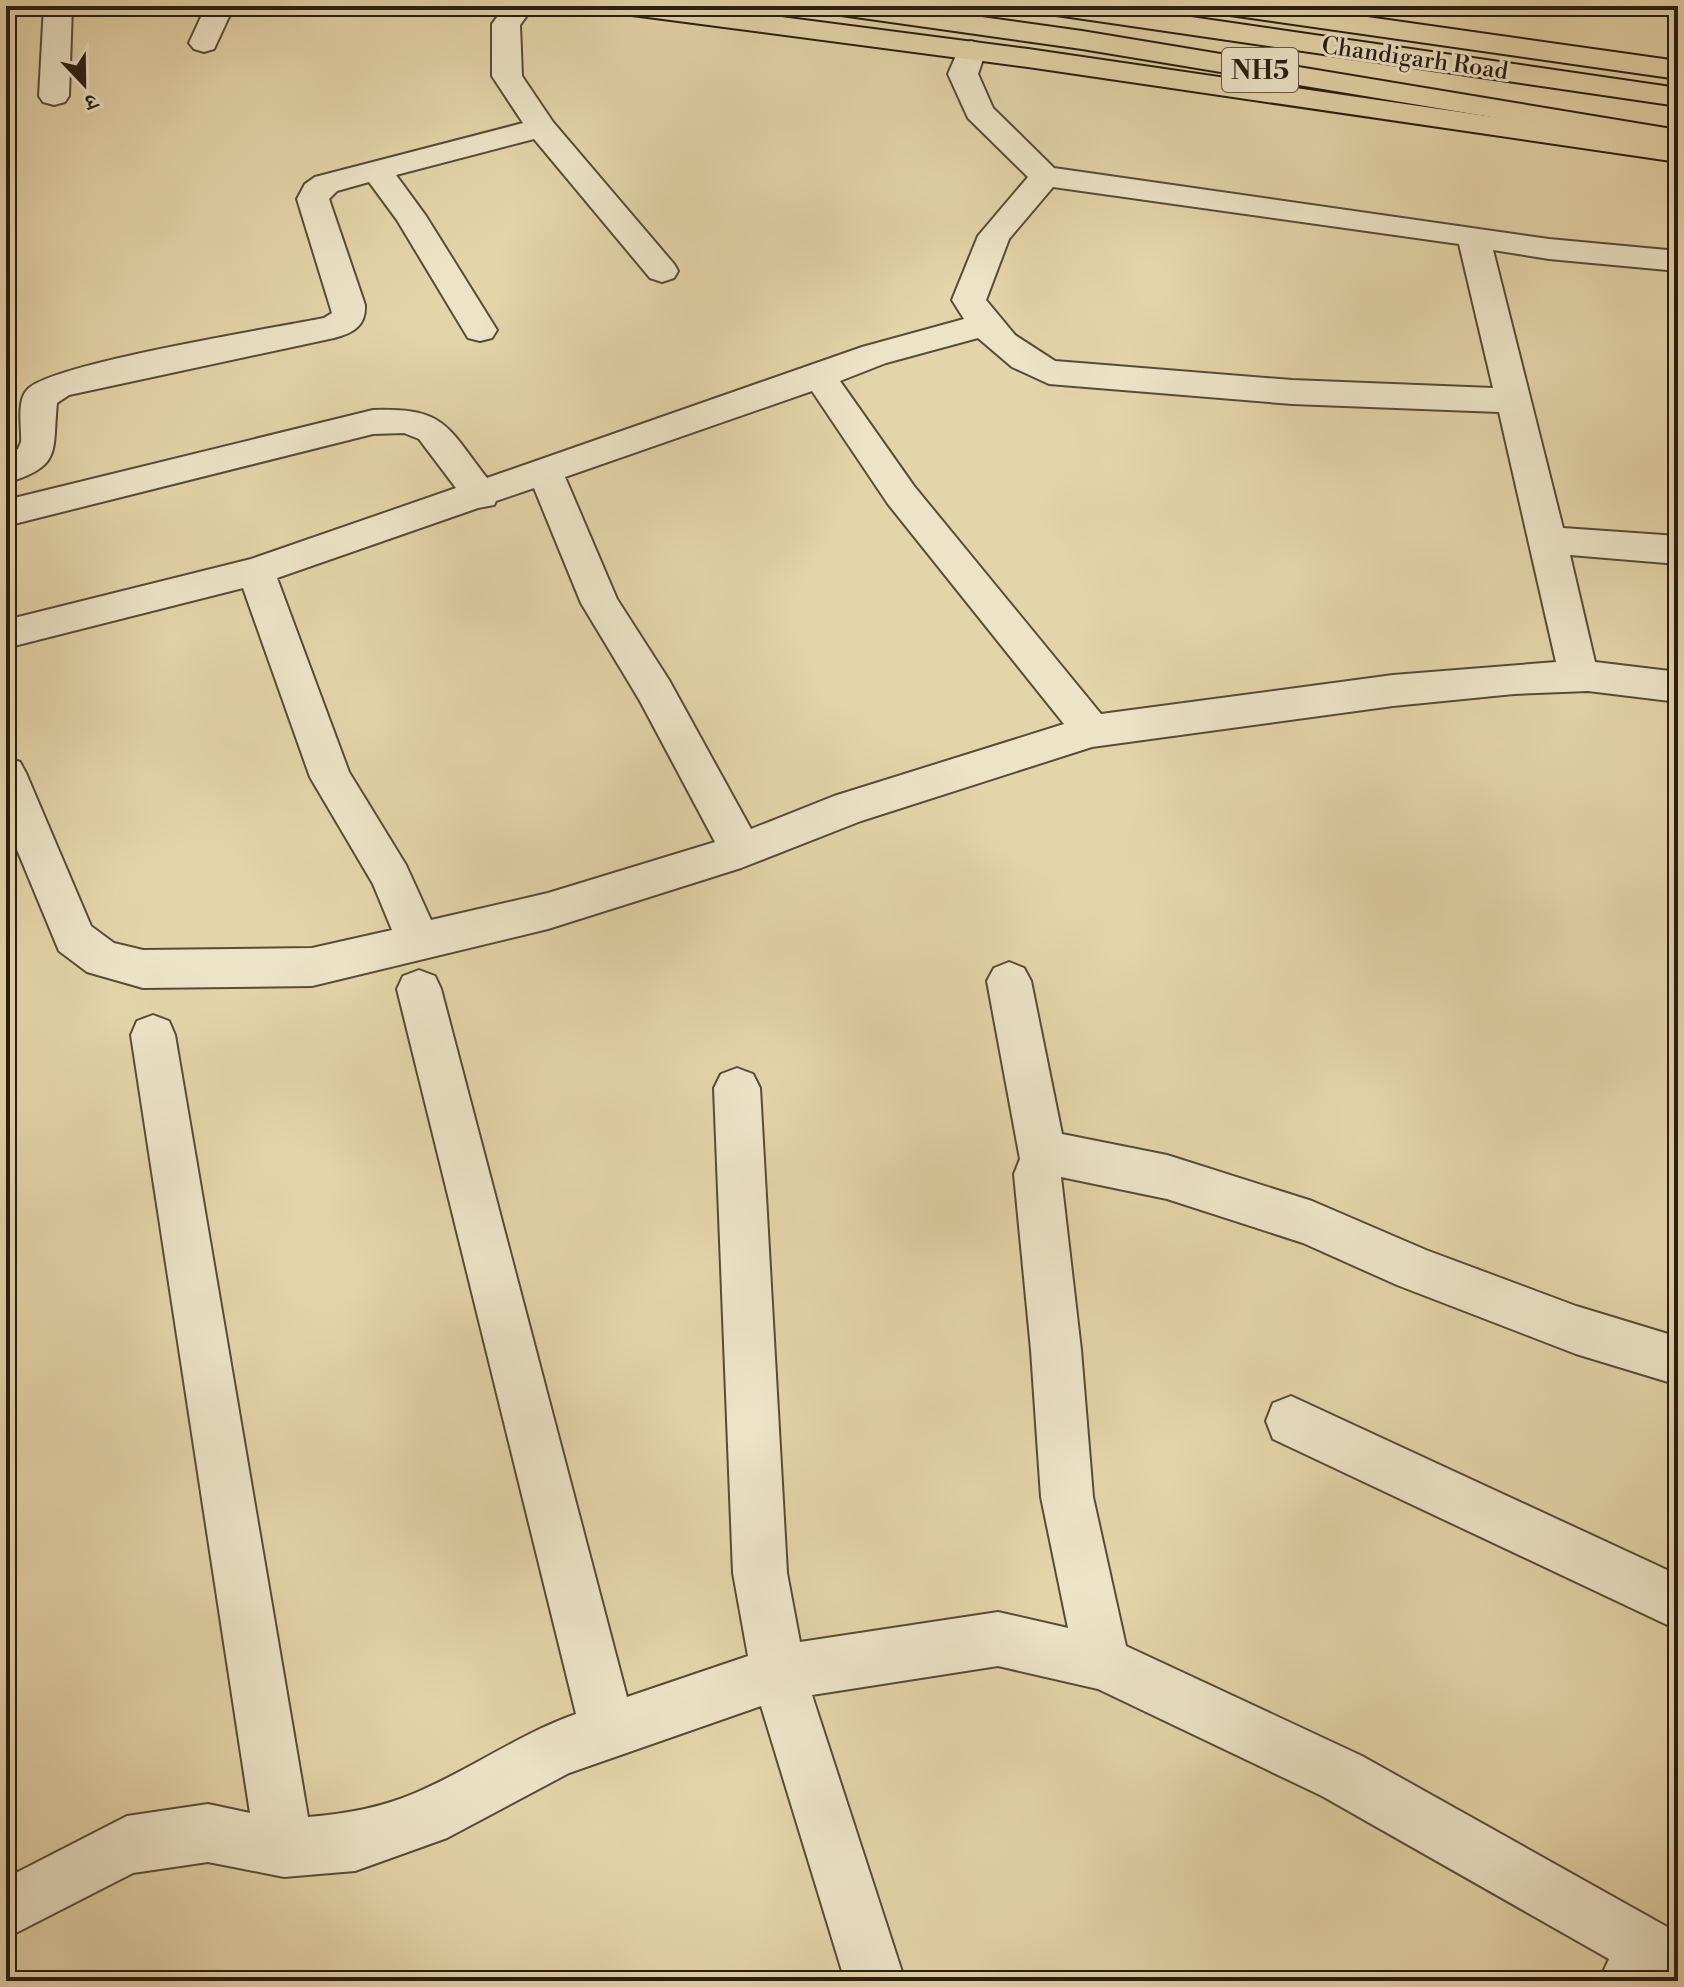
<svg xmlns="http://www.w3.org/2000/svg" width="1684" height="1987" viewBox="0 0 1684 1987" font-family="'Libre Bodoni','Noto Serif Devanagari',serif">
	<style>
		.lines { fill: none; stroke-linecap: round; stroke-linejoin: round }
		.minor-casing { stroke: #574b39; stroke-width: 4 }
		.major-casing { stroke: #281d14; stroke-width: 4 }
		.highway-casing { stroke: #281d14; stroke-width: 4 }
		.minor { fill: #ede3c7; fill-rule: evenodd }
		.major { fill: #e4d4a9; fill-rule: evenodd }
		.highway { fill: #e4d4a9; fill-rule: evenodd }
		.labels { text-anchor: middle; stroke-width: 6; stroke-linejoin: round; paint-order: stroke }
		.far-street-label { font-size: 24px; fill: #281d14; stroke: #ede3c7 }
		.shield { fill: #ede3c7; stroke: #63584a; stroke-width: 2 }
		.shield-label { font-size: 26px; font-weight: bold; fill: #281d14 }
	</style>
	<rect width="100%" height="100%" fill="#e4d4a9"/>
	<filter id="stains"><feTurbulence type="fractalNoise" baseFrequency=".0025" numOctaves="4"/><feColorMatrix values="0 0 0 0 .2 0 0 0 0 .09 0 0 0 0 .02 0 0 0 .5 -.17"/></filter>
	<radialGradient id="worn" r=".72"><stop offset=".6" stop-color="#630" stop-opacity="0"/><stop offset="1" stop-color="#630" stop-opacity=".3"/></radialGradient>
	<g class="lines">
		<defs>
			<path id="minor" d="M44 6H72L69 96 65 102 54 105 43 102 39 96Z
				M206 6H234L214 49 204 52 194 49 189 43Z
				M505 6H534L520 25 522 76 553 122 674 264 678 271 674 278 662 282 650 278 534 139 396 175 426 216 497 330 492 338 480 341 468 338 397 220 369 182 337 191 329 199 365 305C366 326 353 333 334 338L69 395 57 403C52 452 63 466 6 483V456L18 449 21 442C22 427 16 400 28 389 54 363 275 328 324 318L332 313 297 199 305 184 315 177 523 123 492 76V24Z
				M971 41 981 44 986 50 978 74 993 108 1054 168 1549 239 1678 251V271L1549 259 1493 250 1563 528 1678 536V564L1570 555 1595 662 1678 672V702L1588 691 1514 694 1393 706 1092 747 861 821 741 868 548 929 312 986 143 988 87 972 59 951 6 823V757L20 762 26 773 91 926 114 943 143 950 312 948 392 930 373 884 310 777 243 588 6 648V620L251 559 456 488 419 439 404 433 373 434 6 526V500L373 410C445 408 446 425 487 478L862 347 964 319 952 300 978 236 1028 177 968 118 948 74 961 44ZM1053 187 1459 244 1493 388 1292 380 1055 361 1015 335 986 300 1009 239ZM978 338 1012 367 1049 384 1292 404 1499 412 1556 662 1393 675 1101 714 914 486 840 381 886 363ZM812 391 888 504 1064 724 834 796 751 829 669 680 617 599 565 477ZM534 488 581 603 640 701 715 842 548 893 431 920 406 865 349 772 277 578 478 508 494 505 496 501Z
				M1009 962 1024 968 1031 981 1062 1134 1167 1155 1312 1201 1426 1250 1576 1306 1678 1337V1385L1576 1354 1397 1285 1303 1243 1167 1199 1061 1177 1081 1350 1093 1497 1126 1646 1362 1756 1678 1933V1981H1599L1609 1959 1322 1796 1098 1689 998 1666 812 1695 905 1981H845L761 1706 569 1773 447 1838 355 1871 284 1877 208 1862 133 1873 6 1938V1878L127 1816 208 1804 250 1813 131 1035 137 1021 153 1015 169 1021 175 1035 308 1817C345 1814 380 1808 415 1793 470 1770 519 1734 576 1714L397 989 403 976 419 970 435 976 441 989 627 1697 748 1656 733 1573 714 1088 721 1074 737 1068 753 1074 760 1088 787 1573 800 1642 998 1612 1068 1628 1041 1497 1031 1350 1014 1174 1020 1159 987 981 994 968Z
				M1291 1396 1678 1575V1630L1273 1439 1266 1421 1273 1403Z"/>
			<path id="major" d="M618 6H697L1028 49 1678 144V162L1028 67 632 15 622 12Z
				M1216 6H1290L1678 61V79L1230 15 1220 12Z"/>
			<path id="highway" d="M827 6H902L1082 31 1678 130V148L1082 49 841 15 831 12Z
				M1042 6H1115L1678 88V106L1056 15 1046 12Z"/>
		</defs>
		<use href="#minor" class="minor-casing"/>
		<use href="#major" class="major-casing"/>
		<use href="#highway" class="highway-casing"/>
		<use href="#minor" class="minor"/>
		<use href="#major" class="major"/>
		<use href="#highway" class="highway"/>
	</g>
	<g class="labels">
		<g class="far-street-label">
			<text transform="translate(1415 58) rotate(8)" y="8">Chandigarh Road</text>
		</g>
		<rect class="shield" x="1222" y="48" width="76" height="44" rx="6"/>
		<g class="shield-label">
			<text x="1260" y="79">NH5</text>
		</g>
	</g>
	<rect width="1684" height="1987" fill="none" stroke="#e4d4a9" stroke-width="32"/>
	<rect x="8" y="8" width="1668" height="1971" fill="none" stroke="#281d14" stroke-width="4"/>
	<rect x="16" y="16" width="1652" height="1955" fill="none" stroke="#281d14" stroke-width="2"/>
	<g transform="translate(84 84) rotate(158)" stroke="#ede3c7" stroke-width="6" paint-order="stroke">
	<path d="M0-6L14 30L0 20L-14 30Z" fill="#281d14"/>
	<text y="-12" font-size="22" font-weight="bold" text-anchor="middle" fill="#281d14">उ</text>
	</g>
	<rect width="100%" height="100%" filter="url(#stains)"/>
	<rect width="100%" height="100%" fill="url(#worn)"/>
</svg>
